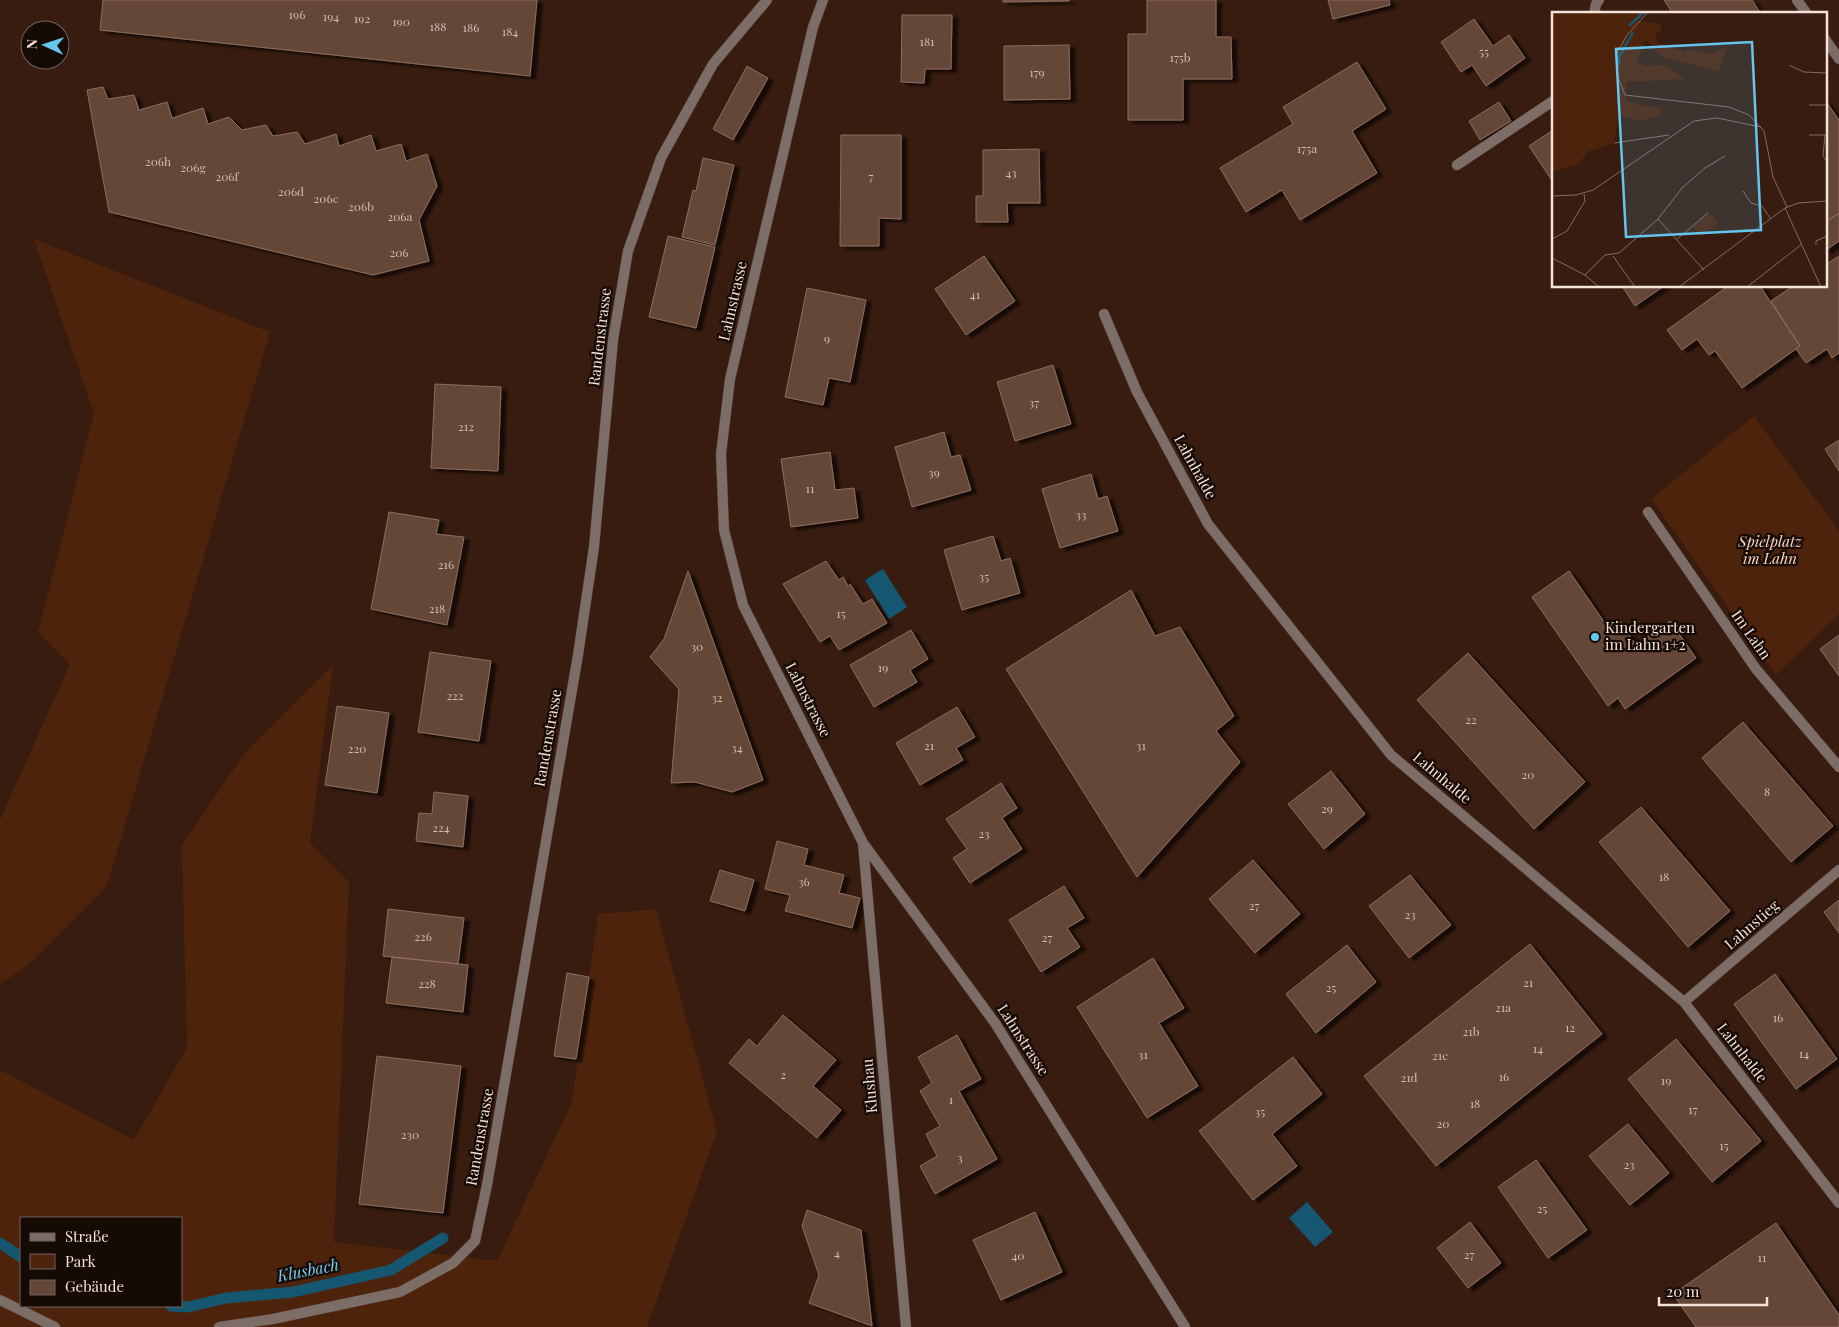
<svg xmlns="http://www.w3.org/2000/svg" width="1839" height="1327" viewBox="0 0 1839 1327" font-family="'Playfair Display',serif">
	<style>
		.green { fill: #4e230b; fill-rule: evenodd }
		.water { fill: #155770 }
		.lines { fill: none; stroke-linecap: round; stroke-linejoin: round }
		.stream { stroke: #155770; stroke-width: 11 }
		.building { fill: #654739; stroke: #8d6d5d; filter: url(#shadow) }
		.service-casing { stroke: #52382b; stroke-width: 11 }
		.minor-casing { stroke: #52382b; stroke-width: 11 }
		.tertiary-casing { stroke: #52382b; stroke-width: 11 }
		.service { stroke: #7c6d67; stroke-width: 10 }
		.minor { stroke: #7c6d67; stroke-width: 10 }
		.tertiary { stroke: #7c6d67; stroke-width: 10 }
		.poi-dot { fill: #64c5ee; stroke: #160a05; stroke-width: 2 }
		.labels { text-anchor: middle; stroke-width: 4.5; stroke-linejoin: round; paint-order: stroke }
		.number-label { font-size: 12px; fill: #d1bcb2 }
		.street-label { font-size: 15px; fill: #f5e3da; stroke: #160a05 }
		.park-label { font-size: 15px; font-style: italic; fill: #fcd6c4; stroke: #160a05 }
		.poi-label { font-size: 15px; fill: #f5e3da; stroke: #160a05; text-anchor: start }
		.water-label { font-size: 16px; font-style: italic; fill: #78cef4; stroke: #160a05 }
		.inset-river { fill: none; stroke: #155770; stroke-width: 2.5 }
		.inset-road { fill: none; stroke: #836c60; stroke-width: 1 }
		.view { fill: #64c5ee; fill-opacity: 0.15; stroke: #64c5ee; stroke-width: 2.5 }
		.inset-edge { fill: none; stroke: #f5e3da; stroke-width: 2.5 }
	</style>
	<defs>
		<filter id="shadow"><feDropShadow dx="5.5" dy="3" stdDeviation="1" flood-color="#0009"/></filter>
	</defs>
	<rect width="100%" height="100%" fill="#371c0f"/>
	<path class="green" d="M34 239 270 332 107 886 27 966 0 984V820L70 664 38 632 94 414Z
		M1754 416 1839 531V614L1776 675 1651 499Z
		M333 665 310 843 349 882 334 1242 497 1261 572 1102 598 914 656 909 717 1131 647 1327H0V1070L134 1140 187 1047 182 845 244 754ZM21 1218H181V1306H21Z"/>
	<path class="water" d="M883 569 907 607 889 619 865 580Z
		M1307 1202 1333 1232 1315 1247 1289 1218Z"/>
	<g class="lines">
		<path class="stream" d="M0 1243 21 1257
			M171 1306 188 1307 226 1298 293 1292 391 1270 443 1238"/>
	</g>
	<path class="building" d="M103 0H537L530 76 100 30Z
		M1003 0H1069V1L1003 2Z
		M1147 0H1216V37H1231L1232 79H1183V120H1128V34H1147Z
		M1328 0H1389L1390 5 1333 19Z
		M1664 0H1752L1761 14H1673Z
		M902 15H952L951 69H925L924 83 901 82Z
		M1474 19 1493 46 1509 35 1525 58 1486 86 1472 65 1461 72 1441 42Z
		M1069 45 1070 99 1004 100V46Z
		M1357 62 1386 109 1352 131 1377 173 1300 220 1282 190 1246 212 1220 168 1293 124 1283 107Z
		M747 66 768 78 733 140 713 129Z
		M103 87 108 99 134 95 139 110 167 102 172 118 203 108 208 124 229 117 242 130 266 125 273 136 297 132 305 144 336 134 339 146 371 135 376 151 401 144 406 161 427 154 437 186 419 220 429 261 373 275 109 212 87 90Z
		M1825 100 1839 120V213L1826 222Z
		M1499 102 1511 121 1480 140 1469 121Z
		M1553 130V182L1529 146Z
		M841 135H901V219L879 218V246H840Z
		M1039 149 1040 203H1007L1008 222H976V196H983V150Z
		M703 158 734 165 715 245 682 237 693 190 696 191Z
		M1839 213V241L1825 251V223Z
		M668 236 715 247 696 328 649 317Z
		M984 256 1015 301 966 335 935 289Z
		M1839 256V353L1832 358 1827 349 1806 363 1796 349 1800 346 1771 301 1793 286H1825V265Z
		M1622 286H1664L1635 306Z
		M1728 286H1760L1800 346 1742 388 1715 351 1709 355 1697 339 1682 350 1667 330Z
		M807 288 866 300 850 382 829 378 823 405 785 397Z
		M1053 365 1071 424 1015 441 997 382Z
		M435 384 501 387 498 471 431 468Z
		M944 432 951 457 960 455 971 490 912 507 895 447Z
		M1839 440V471L1825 449Z
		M830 452 835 490 854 488 858 518 791 527 781 459Z
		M1091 474 1098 499 1107 496 1118 531 1060 548 1042 489Z
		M389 512 439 520 436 534 464 537 447 625 371 609Z
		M993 536 1001 561 1010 558 1020 593 962 610 944 550Z
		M826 561 839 580 843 577 848 586 850 584 863 604 872 599 887 623 839 650 830 636 820 642 783 584Z
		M688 571 763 780 732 792 695 782 671 783 679 689 650 657 664 639Z
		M1569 571 1609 629 1620 621 1636 645 1670 621 1696 658 1625 709 1618 698 1608 706 1532 597Z
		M1131 590 1155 636 1180 627 1234 716 1216 731 1240 762 1137 877 1006 669Z
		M911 630 928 659 910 670 917 682 874 707 850 665Z
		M1839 635V676L1820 649Z
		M430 652 491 661 479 741 418 732Z
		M1468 653 1585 782 1534 829 1417 700Z
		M337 706 389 713 377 793 325 785Z
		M957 707 975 737 956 748 963 760 920 785 896 743Z
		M1743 722 1833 826 1791 862 1702 758Z
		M1331 771 1365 814 1324 849 1288 804Z
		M1001 783 1017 808 1002 818 1022 849 970 883 953 858 967 849 946 819Z
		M434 792 468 796 463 847 416 841 419 813 432 814Z
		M1641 807 1730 911 1688 947 1599 842Z
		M777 841 808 849 804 865 844 875 839 893 860 898 852 928 785 911 790 895 765 889Z
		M1253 860 1300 914 1255 953 1209 899Z
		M720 870 754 880 745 911 710 901Z
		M1410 875 1451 925 1409 958 1369 906Z
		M1064 886 1084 918 1067 928 1080 947 1041 972 1009 920Z
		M1839 900V933L1824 912Z
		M388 909 464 918 458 964 383 956Z
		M1530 944 1602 1034 1436 1166 1364 1076Z
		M1347 945 1376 982 1316 1033 1286 994Z
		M392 957 468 965 463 1012 386 1003Z
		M1153 958 1184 1008 1159 1023 1198 1086 1147 1118 1077 1007Z
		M567 973 589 977 576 1059 554 1056Z
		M1775 974 1837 1059 1796 1089 1734 1004Z
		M783 1015 836 1060 813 1086 841 1110 817 1138 729 1063 749 1039 757 1046Z
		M957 1035 981 1079 959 1091 997 1159 935 1194 920 1166 937 1156 926 1134 940 1126 920 1091 932 1083 918 1057Z
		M1676 1039 1761 1141 1712 1182 1628 1079Z
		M377 1056 461 1066 443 1213 359 1204Z
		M1293 1057 1322 1094 1272 1134 1297 1166 1253 1200 1199 1131Z
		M1628 1124 1669 1173 1630 1205 1589 1156Z
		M1536 1160 1587 1230 1548 1258 1498 1187Z
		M807 1210 861 1230 872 1326 809 1303 819 1275 802 1226Z
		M1035 1212 1062 1272 1001 1300 973 1240Z
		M1470 1222 1501 1263 1468 1288 1437 1248Z
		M1776 1223 1839 1315V1327H1696L1673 1294Z"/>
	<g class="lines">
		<defs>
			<path id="service" d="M1594 14 1596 4 1599 0
				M1457 165 1553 101"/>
			<path id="minor" d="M823 0 813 27 730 379 721 454 724 530 743 605 863 843 995 1023 1185 1327
				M1104 314 1137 392 1208 524 1391 755 1684 1002 1839 1203
				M1648 512 1756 669 1839 767
				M863 844 906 1327
				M1684 1002 1839 870
				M0 1300 55 1327
				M219 1327 273 1319 400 1292 453 1263 475 1241 487 1185 578 655 594 547 613 340 628 251 661 158 713 64 767 0"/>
			<path id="tertiary" d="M1797 0 1807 14
				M1825 39 1839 59"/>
		</defs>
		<use href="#service" class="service-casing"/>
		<use href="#minor" class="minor-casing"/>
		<use href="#tertiary" class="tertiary-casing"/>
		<use href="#service" class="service"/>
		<use href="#minor" class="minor"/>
		<use href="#tertiary" class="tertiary"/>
	</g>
	<circle class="poi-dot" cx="1595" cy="637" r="5"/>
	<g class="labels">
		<g class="number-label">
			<text x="297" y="19">196</text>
			<text x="331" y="21">194</text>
			<text x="362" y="23">192</text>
			<text x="401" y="26">190</text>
			<text x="438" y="31">188</text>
			<text x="471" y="32">186</text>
			<text x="510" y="36">184</text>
			<text x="927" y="46">181</text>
			<text x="1484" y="56">55</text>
			<text x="1180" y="62">175b</text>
			<text x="1037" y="77">179</text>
			<text x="1307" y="153">175a</text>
			<text x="158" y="166">206h</text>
			<text x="193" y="172">206g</text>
			<text x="1011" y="177">43</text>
			<text x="227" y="181">206f</text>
			<text x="871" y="181">7</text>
			<text x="291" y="196">206d</text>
			<text x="326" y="203">206c</text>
			<text x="361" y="211">206b</text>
			<text x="400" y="221">206a</text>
			<text x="399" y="257">206</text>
			<text x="975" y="299">41</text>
			<text x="827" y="343">9</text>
			<text x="1034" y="407">37</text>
			<text x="466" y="431">212</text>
			<text x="934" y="477">39</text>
			<text x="810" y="493">11</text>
			<text x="1081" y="519">33</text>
			<text x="446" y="569">216</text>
			<text x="984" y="581">35</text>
			<text x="437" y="613">218</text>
			<text x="841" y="618">15</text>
			<text x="697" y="651">30</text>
			<text x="883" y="672">19</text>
			<text x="455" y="700">222</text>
			<text x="717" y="702">32</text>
			<text x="1471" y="724">22</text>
			<text x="929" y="750">21</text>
			<text x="1141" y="750">31</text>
			<text x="737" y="752">34</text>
			<text x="357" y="753">220</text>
			<text x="1528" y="779">20</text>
			<text x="1767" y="796">8</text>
			<text x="1327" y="813">29</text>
			<text x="441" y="832">224</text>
			<text x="984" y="838">23</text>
			<text x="1664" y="881">18</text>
			<text x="804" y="886">36</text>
			<text x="1254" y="910">27</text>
			<text x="1410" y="919">23</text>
			<text x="423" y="941">226</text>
			<text x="1047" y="942">27</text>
			<text x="1528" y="987">21</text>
			<text x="427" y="988">228</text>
			<text x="1331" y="992">25</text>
			<text x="1503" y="1012">21a</text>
			<text x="1778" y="1022">16</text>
			<text x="1570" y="1032">12</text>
			<text x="1471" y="1036">21b</text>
			<text x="1538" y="1053">14</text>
			<text x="1804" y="1058">14</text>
			<text x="1143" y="1059">31</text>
			<text x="1440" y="1060">21c</text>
			<text x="783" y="1079">2</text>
			<text x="1504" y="1081">16</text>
			<text x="1409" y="1082">21d</text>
			<text x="1666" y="1085">19</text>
			<text x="951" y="1104">1</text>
			<text x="1475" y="1108">18</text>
			<text x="1693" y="1114">17</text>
			<text x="1260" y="1116">35</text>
			<text x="1443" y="1128">20</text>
			<text x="410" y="1139">230</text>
			<text x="1724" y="1150">15</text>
			<text x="960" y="1162">3</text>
			<text x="1629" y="1169">23</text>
			<text x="1542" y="1213">25</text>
			<text x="837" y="1257">4</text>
			<text x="1469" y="1259">27</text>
			<text x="1018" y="1260">40</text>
			<text x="1762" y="1262">11</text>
		</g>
		<g class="street-label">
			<text transform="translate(733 301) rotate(-77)" y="5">Lahnstrasse</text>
			<text transform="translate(600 337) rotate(-83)" y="5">Randenstrasse</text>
			<text transform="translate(1195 467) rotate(61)" y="5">Lahnhalde</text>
			<text transform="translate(1751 635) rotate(55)" y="5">Im Lahn</text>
			<text transform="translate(808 700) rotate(63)" y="5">Lahnstrasse</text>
			<text transform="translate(548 738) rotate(-80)" y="5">Randenstrasse</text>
			<text transform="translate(1442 778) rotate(40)" y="5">Lahnhalde</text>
			<text transform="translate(1752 925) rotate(-41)" y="5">Lahnstieg</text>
			<text transform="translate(1023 1040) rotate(57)" y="5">Lahnstrasse</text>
			<text transform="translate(1742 1053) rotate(52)" y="5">Lahnhalde</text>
			<text transform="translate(870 1086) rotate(-95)" y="5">Klushau</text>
			<text transform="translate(480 1137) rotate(-80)" y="5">Randenstrasse</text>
		</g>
		<g class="park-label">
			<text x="1770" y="547">Spielplatz<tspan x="1770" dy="17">im Lahn</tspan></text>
		</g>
		<g class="poi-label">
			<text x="1605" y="633">Kindergarten<tspan x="1605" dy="17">im Lahn 1+2</tspan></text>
		</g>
		<g class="water-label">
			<text transform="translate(308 1270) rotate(-11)" y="6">Klusbach</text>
		</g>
	</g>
	<g transform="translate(1552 12)">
		<rect width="275" height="275" fill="#371c0f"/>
		<path d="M0 0H96L85 9 107 11 110 18 103 23 106 31 132 40 135 37 158 42 175 35 167 59 110 45 94 28 84 50 94 54 114 53 133 67 75 70 73 87 90 94 109 96 110 102 88 109 67 103 62 131 35 140 28 151 0 160ZM157 201 166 211 151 224 140 215Z" fill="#4e230b"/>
		<path class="inset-river" d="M77 14 92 0M67 53V45L81 20"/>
		<path class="inset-road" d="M96 0 75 23 64 43 66 65 73 83 177 95 197 103 212 119 221 165 235 195M237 53 252 60 275 61M257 93H275M257 123H275M273 123 271 144 275 150M62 131 117 123M191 179 199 191 210 194 218 206M0 184 24 183 41 178 142 109 165 106 209 115M233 196 269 275M106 207 152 258M0 227 15 219 33 189 32 182M125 227 156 201M264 233V229L275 224M61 244 83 275M0 246 33 263 47 275M33 263 53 243 67 241 106 207 130 176 153 156 173 144M127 275 233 196 246 191 275 189M195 275 250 232"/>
		<path class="view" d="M200 30 209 218 74 225 64 37Z"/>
		<rect width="275" height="275" class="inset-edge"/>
	</g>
	<rect x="20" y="1217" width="162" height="90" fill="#160a05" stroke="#6f615a"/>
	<rect x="30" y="1233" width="25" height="8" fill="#7c6d67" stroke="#6f615a"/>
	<text x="65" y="1242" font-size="15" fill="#f5e3da">Straße</text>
	<rect x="30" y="1254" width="25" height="15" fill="#4e230b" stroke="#6f615a"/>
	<text x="65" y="1267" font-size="15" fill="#f5e3da">Park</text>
	<rect x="30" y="1280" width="25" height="15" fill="#654739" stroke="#6f615a"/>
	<text x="65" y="1292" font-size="15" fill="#f5e3da">Gebäude</text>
	<g transform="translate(45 45) rotate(273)"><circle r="24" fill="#160a05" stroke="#6f615a"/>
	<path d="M0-4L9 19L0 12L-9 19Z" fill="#64c5ee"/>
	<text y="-8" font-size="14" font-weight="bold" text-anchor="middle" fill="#f5e3da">N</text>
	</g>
	<path d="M1659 1297v8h108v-8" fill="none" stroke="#f5e3da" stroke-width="2.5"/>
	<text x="1666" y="1297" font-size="15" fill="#f5e3da" stroke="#160a05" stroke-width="4" paint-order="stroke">20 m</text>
</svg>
